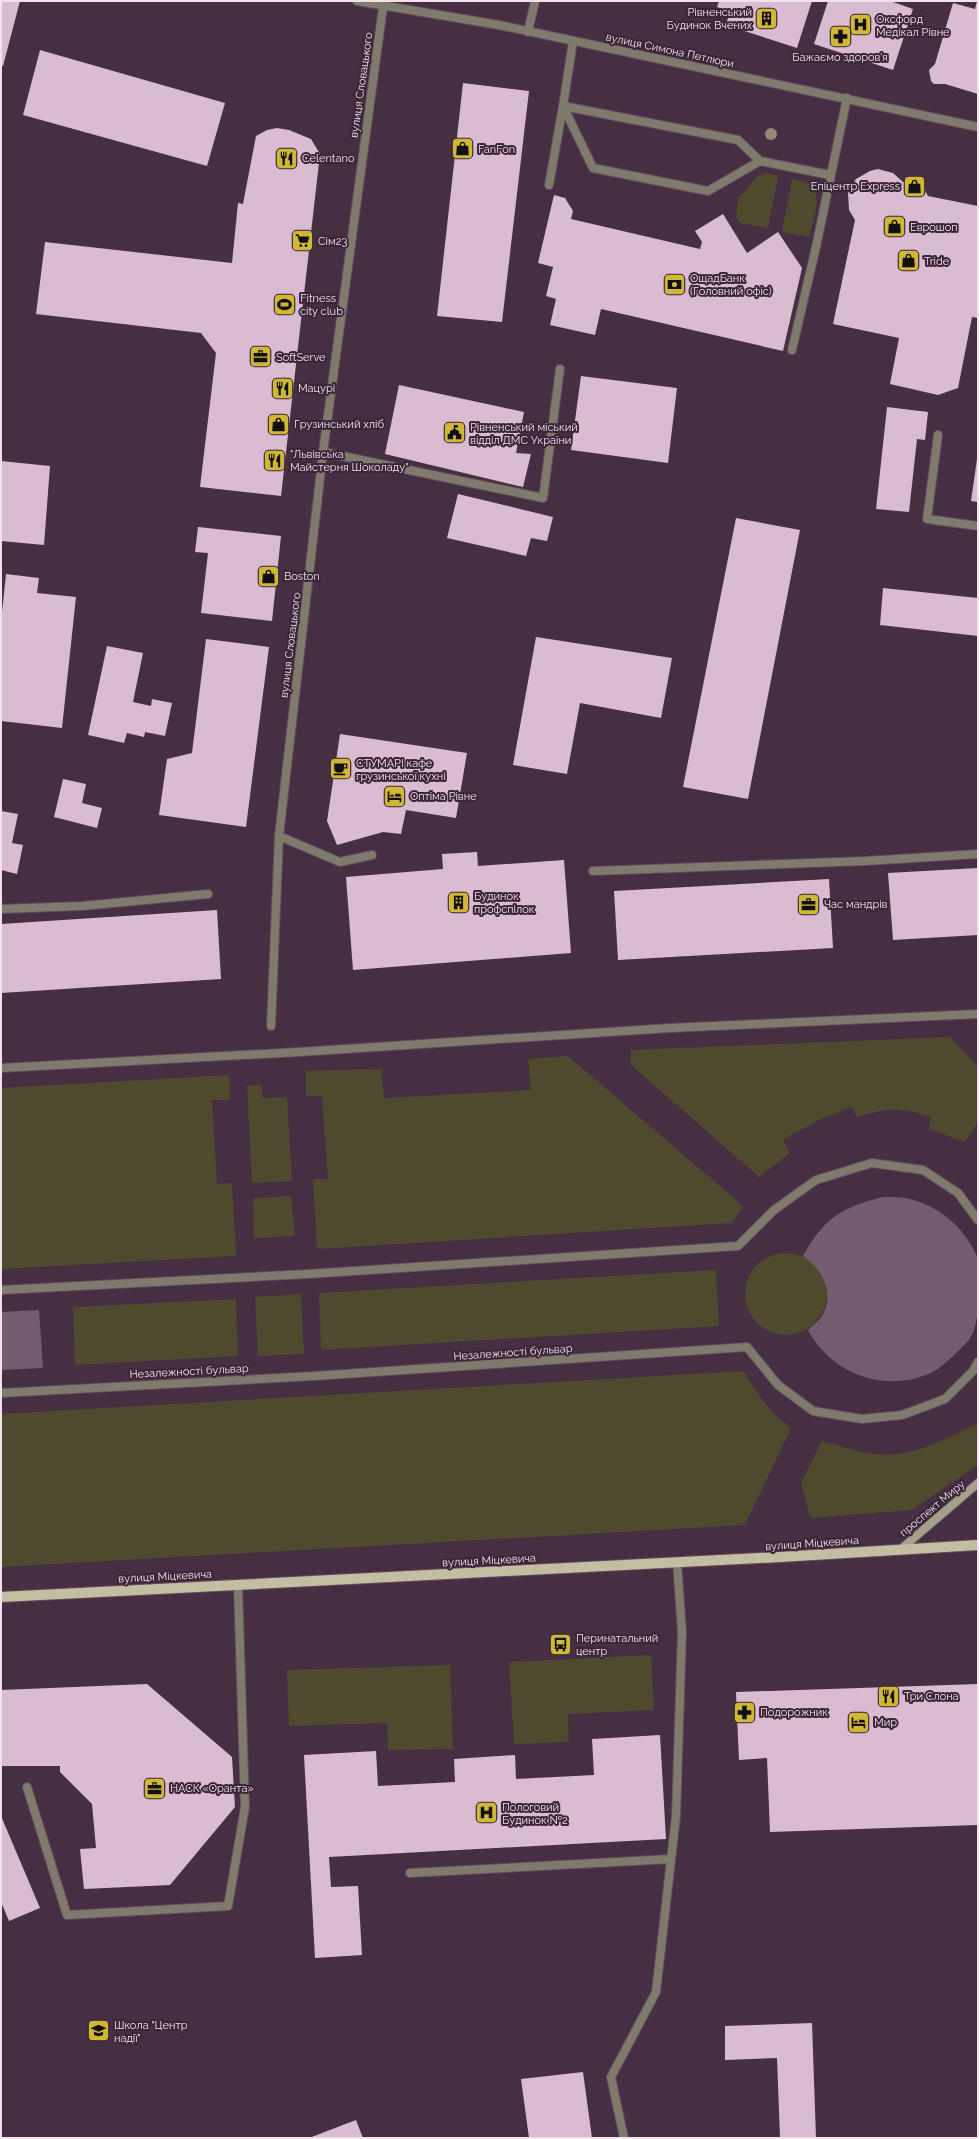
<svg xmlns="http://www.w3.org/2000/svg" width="979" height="2139" viewBox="0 0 979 2139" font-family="Raleway,sans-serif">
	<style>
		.green { fill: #4f492e }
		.water { fill: #755b70 }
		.building { fill: #d9bcd2 }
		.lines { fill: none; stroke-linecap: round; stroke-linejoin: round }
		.lane-casing { stroke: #624c5e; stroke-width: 10 }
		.street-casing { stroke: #624c5e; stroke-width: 10 }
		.secondary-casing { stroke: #624c5e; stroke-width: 10 }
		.primary-casing { stroke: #624c5e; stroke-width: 12 }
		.lane { stroke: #7e7b6d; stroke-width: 8 }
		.street { stroke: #7e7b6d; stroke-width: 8 }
		.secondary { stroke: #a5a08b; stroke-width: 8 }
		.primary { stroke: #c3bda1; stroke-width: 10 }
		.tree { fill: #988670 }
		.labels { text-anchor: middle; stroke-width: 4; stroke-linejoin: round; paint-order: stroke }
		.poi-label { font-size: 11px; fill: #f2e2ee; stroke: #3c2537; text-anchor: start }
		.street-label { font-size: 11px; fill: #f2e2ee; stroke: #3c2537 }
	</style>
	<rect width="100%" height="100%" fill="#462f42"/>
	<path class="green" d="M767 173 778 176 768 228 740 223 736 217 739 196C753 188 748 177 767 173Z
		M792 179C829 183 815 212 809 237L782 232Z
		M950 1037 978 1067V1122L965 1142 929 1129 931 1117C899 1107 889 1108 857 1117L852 1107 821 1119 783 1140 790 1153 759 1177 631 1065V1050Z
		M568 1056 743 1206 732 1223 317 1249 313 1179H328L322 1096H306V1071L381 1069 384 1098 531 1090 528 1059Z
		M229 1075 230 1100H212L217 1184 232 1183 236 1256 1 1269V1088Z
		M261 1085 263 1098 287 1097 292 1181 252 1183 247 1086Z
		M291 1196 295 1236 254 1238 253 1198Z
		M745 1294a41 41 0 1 1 82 0a41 41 0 1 1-82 0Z
		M716 1270 719 1326 321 1350 319 1293Z
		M301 1294 304 1354 258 1356 255 1297Z
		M236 1299 238 1356 75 1365 73 1307Z
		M744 1371C758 1396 769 1411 791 1428L745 1525 1 1567V1414Z
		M978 1423V1465L912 1510 810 1518 801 1483 822 1441C837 1445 852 1450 867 1453 907 1461 944 1440 978 1423Z
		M651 1655 654 1710 568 1714 569 1742 514 1744 509 1662Z
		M450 1665 453 1749 388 1750 387 1723 289 1726 287 1670Z"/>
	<path class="water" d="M883 1197C892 1197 902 1197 910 1199 940 1206 967 1230 978 1259 979 1268 978 1283 978 1293 978 1308 978 1327 969 1340 962 1348 941 1368 933 1372 886 1394 832 1375 808 1330 813 1325 819 1321 822 1316 835 1293 823 1270 803 1256 824 1218 842 1207 883 1197Z
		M39 1310 43 1368 1 1370V1312Z"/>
	<path class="building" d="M1 1H20L3 66H1Z
		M719 1H812L797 48 726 25 730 11 717 7Z
		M828 1H890L913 9 893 70 814 44Z
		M977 1 978 94 945 84H934L931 81 929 70 935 64 953 3 975 9Z
		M40 50 225 103 207 166 23 115Z
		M463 83 529 91 502 322 437 316Z
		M277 128 289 130 311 139 320 154 281 496 200 487 216 353 201 333 36 314 45 242 232 263 238 203 243 204 256 136 267 130Z
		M878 169 893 173 903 182 917 176 928 196 978 206V318L972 317 958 388 938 395 890 384 899 338 833 324 855 220 849 210 848 193 856 179 870 171Z
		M554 195 565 198 573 211 571 219 700 249 702 242 695 231 723 214 747 253 778 232 802 268 783 351 601 309 595 335 550 325 556 299 546 296 553 267 538 263Z
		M581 376 677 388 668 463 571 450Z
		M399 385 524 412 516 453 531 454 523 487 385 454Z
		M887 407 928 412 925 440 917 439 909 512 876 509Z
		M977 459H978V502L971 501Z
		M1 461 50 466 44 545 1 541Z
		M458 494 553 517 547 541 531 538 526 556 447 538Z
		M736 518 800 530 748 799 683 787Z
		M198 527 281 536 272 621 201 613 208 553 195 552Z
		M6 574 39 578 37 593 76 597 62 728 1 721V622Z
		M883 588 978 598V636L880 625Z
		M536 637 672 658 661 718 580 703 567 774 513 765Z
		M206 639 269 647 246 827 159 815 167 759 192 753Z
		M107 646 143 653 133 702 151 706 152 699 172 703 165 736 145 732 144 737 127 733 124 743 88 735Z
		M340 734 467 753 456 818 406 810 401 834 383 832 337 845 327 821Z
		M63 779 86 784 82 803 102 808 97 828 54 817Z
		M1 811 18 814 12 843 23 845 17 874 1 870Z
		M477 852 478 866 564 860 571 953 353 970 346 877 443 869 442 854Z
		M978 868V935L893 940 888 873Z
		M829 879 833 948 618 960 614 891Z
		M217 910 221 979 1 993V924Z
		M147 1684 232 1757 235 1807 170 1885 84 1889 80 1849 96 1848 92 1804 60 1772V1766H1V1690Z
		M978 1684V1825L770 1832 767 1758 739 1760 736 1692Z
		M660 1735 666 1839 329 1857 331 1887 358 1886 362 1955 315 1958 304 1755 376 1751 378 1786 455 1782 454 1759 515 1755 516 1779 594 1775 592 1739Z
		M1 1816 40 1908 9 1921 1 1902Z
		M812 2023 816 2138H780L777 2058 725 2060V2026Z
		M583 2072 592 2138H529L521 2079Z
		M356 2120 363 2138H309Z"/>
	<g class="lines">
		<defs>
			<path id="lane" d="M528 32 535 1
				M563 106 738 140 760 161 830 175
				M563 106 593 168 708 191 760 161
				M549 185 563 106 573 41
				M792 350 816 247 847 98
				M938 435 927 519 978 526
				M323 452 543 498 560 369
				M279 836 340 862 372 855
				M593 871 865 861 978 854
				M1 909 82 906 208 894
				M27 1787 67 1915 228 1906 245 1807 238 1585
				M410 1873 671 1859
				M624 2138 611 2077 656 1992 676 1816 682 1632 677 1562"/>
			<path id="street" d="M357 1 499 25 978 127
				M271 1026 279 836 323 452 383 7
				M1 1068 299 1052 670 1028 978 1014
				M1 1290 308 1274 738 1246 774 1210 816 1180 872 1163 923 1170 958 1193 978 1220
				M1 1393 314 1376 747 1347 778 1385 813 1411 862 1419 902 1415 945 1399 973 1371 978 1362"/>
			<path id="secondary" d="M901 1549 978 1483"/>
			<path id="primary" d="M1 1597 780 1557 978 1545"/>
		</defs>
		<use href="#lane" class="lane-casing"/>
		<use href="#street" class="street-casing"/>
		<use href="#secondary" class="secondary-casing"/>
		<use href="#primary" class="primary-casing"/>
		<use href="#lane" class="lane"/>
		<use href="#street" class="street"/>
		<use href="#secondary" class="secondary"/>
		<use href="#primary" class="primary"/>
	</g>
	<circle class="tree" cx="771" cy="134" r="6"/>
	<defs>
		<symbol id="building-square" viewBox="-11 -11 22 22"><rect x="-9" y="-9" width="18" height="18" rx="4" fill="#d1b736" stroke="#3c2537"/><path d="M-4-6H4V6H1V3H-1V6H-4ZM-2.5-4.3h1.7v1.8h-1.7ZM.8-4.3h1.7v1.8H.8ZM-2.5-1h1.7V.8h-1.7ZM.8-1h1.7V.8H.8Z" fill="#111"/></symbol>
		<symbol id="hospital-square" viewBox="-11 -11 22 22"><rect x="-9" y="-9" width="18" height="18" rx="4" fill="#d1b736" stroke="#3c2537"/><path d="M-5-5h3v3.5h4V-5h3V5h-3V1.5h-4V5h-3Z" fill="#111"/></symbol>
		<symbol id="pharmacy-square" viewBox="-11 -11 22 22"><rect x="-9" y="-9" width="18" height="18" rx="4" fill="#d1b736" stroke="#3c2537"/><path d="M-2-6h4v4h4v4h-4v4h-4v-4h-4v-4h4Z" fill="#111"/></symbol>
		<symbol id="shop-square" viewBox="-11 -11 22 22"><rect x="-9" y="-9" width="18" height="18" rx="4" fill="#d1b736" stroke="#3c2537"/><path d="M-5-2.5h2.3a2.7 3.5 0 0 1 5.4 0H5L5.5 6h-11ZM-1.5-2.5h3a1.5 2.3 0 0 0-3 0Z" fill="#111"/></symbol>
		<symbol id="restaurant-square" viewBox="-11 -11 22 22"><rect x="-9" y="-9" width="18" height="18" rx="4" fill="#d1b736" stroke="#3c2537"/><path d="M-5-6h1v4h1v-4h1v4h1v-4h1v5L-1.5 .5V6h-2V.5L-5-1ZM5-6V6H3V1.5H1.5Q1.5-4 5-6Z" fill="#111"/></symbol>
		<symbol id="supermarket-square" viewBox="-11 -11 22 22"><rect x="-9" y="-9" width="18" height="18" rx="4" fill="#d1b736" stroke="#3c2537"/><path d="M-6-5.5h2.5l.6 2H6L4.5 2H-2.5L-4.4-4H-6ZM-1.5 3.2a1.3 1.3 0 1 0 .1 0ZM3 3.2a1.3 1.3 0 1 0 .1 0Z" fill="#111"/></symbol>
		<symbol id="bank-square" viewBox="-11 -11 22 22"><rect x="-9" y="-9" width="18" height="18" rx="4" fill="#d1b736" stroke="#3c2537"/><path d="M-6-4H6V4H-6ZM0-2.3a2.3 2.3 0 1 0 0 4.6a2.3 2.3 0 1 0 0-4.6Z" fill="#111"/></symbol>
		<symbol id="stadium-square" viewBox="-11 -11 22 22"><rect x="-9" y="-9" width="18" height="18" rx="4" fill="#d1b736" stroke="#3c2537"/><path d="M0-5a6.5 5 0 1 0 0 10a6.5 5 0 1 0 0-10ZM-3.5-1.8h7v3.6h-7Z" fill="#111"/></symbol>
		<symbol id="office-square" viewBox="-11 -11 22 22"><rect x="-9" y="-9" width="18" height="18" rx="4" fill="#d1b736" stroke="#3c2537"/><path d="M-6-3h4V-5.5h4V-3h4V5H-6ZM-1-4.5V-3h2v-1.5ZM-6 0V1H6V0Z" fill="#111"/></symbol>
		<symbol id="civic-square" viewBox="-11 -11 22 22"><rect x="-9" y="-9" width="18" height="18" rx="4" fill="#d1b736" stroke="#3c2537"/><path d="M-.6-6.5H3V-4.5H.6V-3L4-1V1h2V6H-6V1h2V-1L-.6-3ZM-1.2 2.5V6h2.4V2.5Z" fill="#111"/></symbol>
		<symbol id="cafe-square" viewBox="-11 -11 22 22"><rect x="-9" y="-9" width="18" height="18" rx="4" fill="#d1b736" stroke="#3c2537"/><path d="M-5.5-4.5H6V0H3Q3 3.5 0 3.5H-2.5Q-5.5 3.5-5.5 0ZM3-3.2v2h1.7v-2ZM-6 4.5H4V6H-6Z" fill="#111"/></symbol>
		<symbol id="hotel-square" viewBox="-11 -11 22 22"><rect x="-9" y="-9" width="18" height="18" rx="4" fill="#d1b736" stroke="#3c2537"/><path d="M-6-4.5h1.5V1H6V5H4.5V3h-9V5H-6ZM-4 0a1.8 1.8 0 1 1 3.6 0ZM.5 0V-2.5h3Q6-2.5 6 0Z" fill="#111"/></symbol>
		<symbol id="bus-square" viewBox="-11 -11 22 22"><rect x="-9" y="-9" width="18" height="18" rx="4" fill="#d1b736" stroke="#3c2537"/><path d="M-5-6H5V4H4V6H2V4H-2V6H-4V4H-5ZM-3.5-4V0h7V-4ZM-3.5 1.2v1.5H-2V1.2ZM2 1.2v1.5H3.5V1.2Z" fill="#111"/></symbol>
		<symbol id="school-square" viewBox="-11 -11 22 22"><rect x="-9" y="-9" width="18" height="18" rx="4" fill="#d1b736" stroke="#3c2537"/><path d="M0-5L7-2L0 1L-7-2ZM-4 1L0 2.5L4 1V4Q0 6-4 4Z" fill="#111"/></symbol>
	</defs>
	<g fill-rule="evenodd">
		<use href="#building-square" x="754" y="6" width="25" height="25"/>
		<use href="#hospital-square" x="848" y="12" width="25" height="25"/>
		<use href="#pharmacy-square" x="828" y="24" width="25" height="25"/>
		<use href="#shop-square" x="450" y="136" width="25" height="25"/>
		<use href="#restaurant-square" x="274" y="146" width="25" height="25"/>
		<use href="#shop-square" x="902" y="174" width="25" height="25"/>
		<use href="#shop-square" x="882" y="214" width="25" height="25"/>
		<use href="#supermarket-square" x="290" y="228" width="25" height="25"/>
		<use href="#shop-square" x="896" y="248" width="25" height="25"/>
		<use href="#bank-square" x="662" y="272" width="25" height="25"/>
		<use href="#stadium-square" x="272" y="292" width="25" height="25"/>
		<use href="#office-square" x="248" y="344" width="25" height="25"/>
		<use href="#restaurant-square" x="270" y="376" width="25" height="25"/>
		<use href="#shop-square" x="266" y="412" width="25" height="25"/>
		<use href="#civic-square" x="442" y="420" width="25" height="25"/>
		<use href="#restaurant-square" x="262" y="448" width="25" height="25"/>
		<use href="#shop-square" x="256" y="564" width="25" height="25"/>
		<use href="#cafe-square" x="328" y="756" width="25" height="25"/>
		<use href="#hotel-square" x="382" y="784" width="25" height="25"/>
		<use href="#building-square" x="446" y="890" width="25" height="25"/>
		<use href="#office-square" x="796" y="892" width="25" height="25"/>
		<use href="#bus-square" x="548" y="1632" width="25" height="25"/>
		<use href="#restaurant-square" x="876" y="1684" width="25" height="25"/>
		<use href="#pharmacy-square" x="732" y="1700" width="25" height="25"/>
		<use href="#hotel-square" x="846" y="1710" width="25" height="25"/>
		<use href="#office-square" x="142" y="1776" width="25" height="25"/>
		<use href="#hospital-square" x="474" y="1800" width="25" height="25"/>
		<use href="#school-square" x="86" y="2018" width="25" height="25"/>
	</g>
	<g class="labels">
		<g class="poi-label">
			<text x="752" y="16" text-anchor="end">Рівненський<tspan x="752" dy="13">Будинок Вчених</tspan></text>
			<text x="876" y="23">Оксфорд<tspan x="876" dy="13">Медікал Рівне</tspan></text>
			<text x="840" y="61" text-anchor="middle">Бажаємо здоров'я</text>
			<text x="478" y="153">FanFon</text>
			<text x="302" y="162">Celentano</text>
			<text x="900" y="190" text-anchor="end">Епіцентр Express</text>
			<text x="910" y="231">Еврошоп</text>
			<text x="318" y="245">Сім23</text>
			<text x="924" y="265">Tride</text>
			<text x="690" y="282">ОщадБанк<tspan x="690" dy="13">(Головний офіс)</tspan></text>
			<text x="300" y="302">Fitness<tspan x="300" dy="13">city club</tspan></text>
			<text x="276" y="361">SoftServe</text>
			<text x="298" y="392">Мацурі</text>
			<text x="294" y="428">Грузинський хліб</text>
			<text x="470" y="431">Рівненський міський<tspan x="470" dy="13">відділ ДМС України</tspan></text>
			<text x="290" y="458">"Львівська<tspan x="290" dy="13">Майстерня Шоколаду"</tspan></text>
			<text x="284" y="580">Boston</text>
			<text x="356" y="767">СТУМАРІ кафе<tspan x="356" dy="13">грузинської кухні</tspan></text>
			<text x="410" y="800">Оптіма Рівне</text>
			<text x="474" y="900">Будинок<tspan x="474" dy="13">профспілок</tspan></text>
			<text x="824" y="908">Час мандрів</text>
			<text x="576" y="1642">Перинатальний<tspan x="576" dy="13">центр</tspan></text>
			<text x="904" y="1700">Три Слона</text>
			<text x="760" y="1716">Подорожник</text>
			<text x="874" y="1726">Мир</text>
			<text x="170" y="1792">НАСК «Оранта»</text>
			<text x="502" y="1811">Пологовий<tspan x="502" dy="13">Будинок №2</tspan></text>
			<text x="114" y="2029">Школа "Центр<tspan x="114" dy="13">надії"</tspan></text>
		</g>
		<g class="street-label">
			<text transform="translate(670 50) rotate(12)" y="4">вулиця Симона Петлюри</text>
			<text transform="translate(361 85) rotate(-82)" y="4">вулиця Словацького</text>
			<text transform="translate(290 645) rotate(-83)" y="4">вулиця Словацького</text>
			<text transform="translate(513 1352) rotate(-4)" y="4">Незалежності бульвар</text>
			<text transform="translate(189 1371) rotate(-3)" y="4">Незалежності бульвар</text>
			<text transform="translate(932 1508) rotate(-40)" y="4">проспект Миру</text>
			<text transform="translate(812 1543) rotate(-4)" y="4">вулиця Міцкевича</text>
			<text transform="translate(489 1560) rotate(-3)" y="4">вулиця Міцкевича</text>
			<text transform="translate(165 1576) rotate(-3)" y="4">вулиця Міцкевича</text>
		</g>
	</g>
	<rect width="979" height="2139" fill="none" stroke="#f2e2ee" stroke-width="4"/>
</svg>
